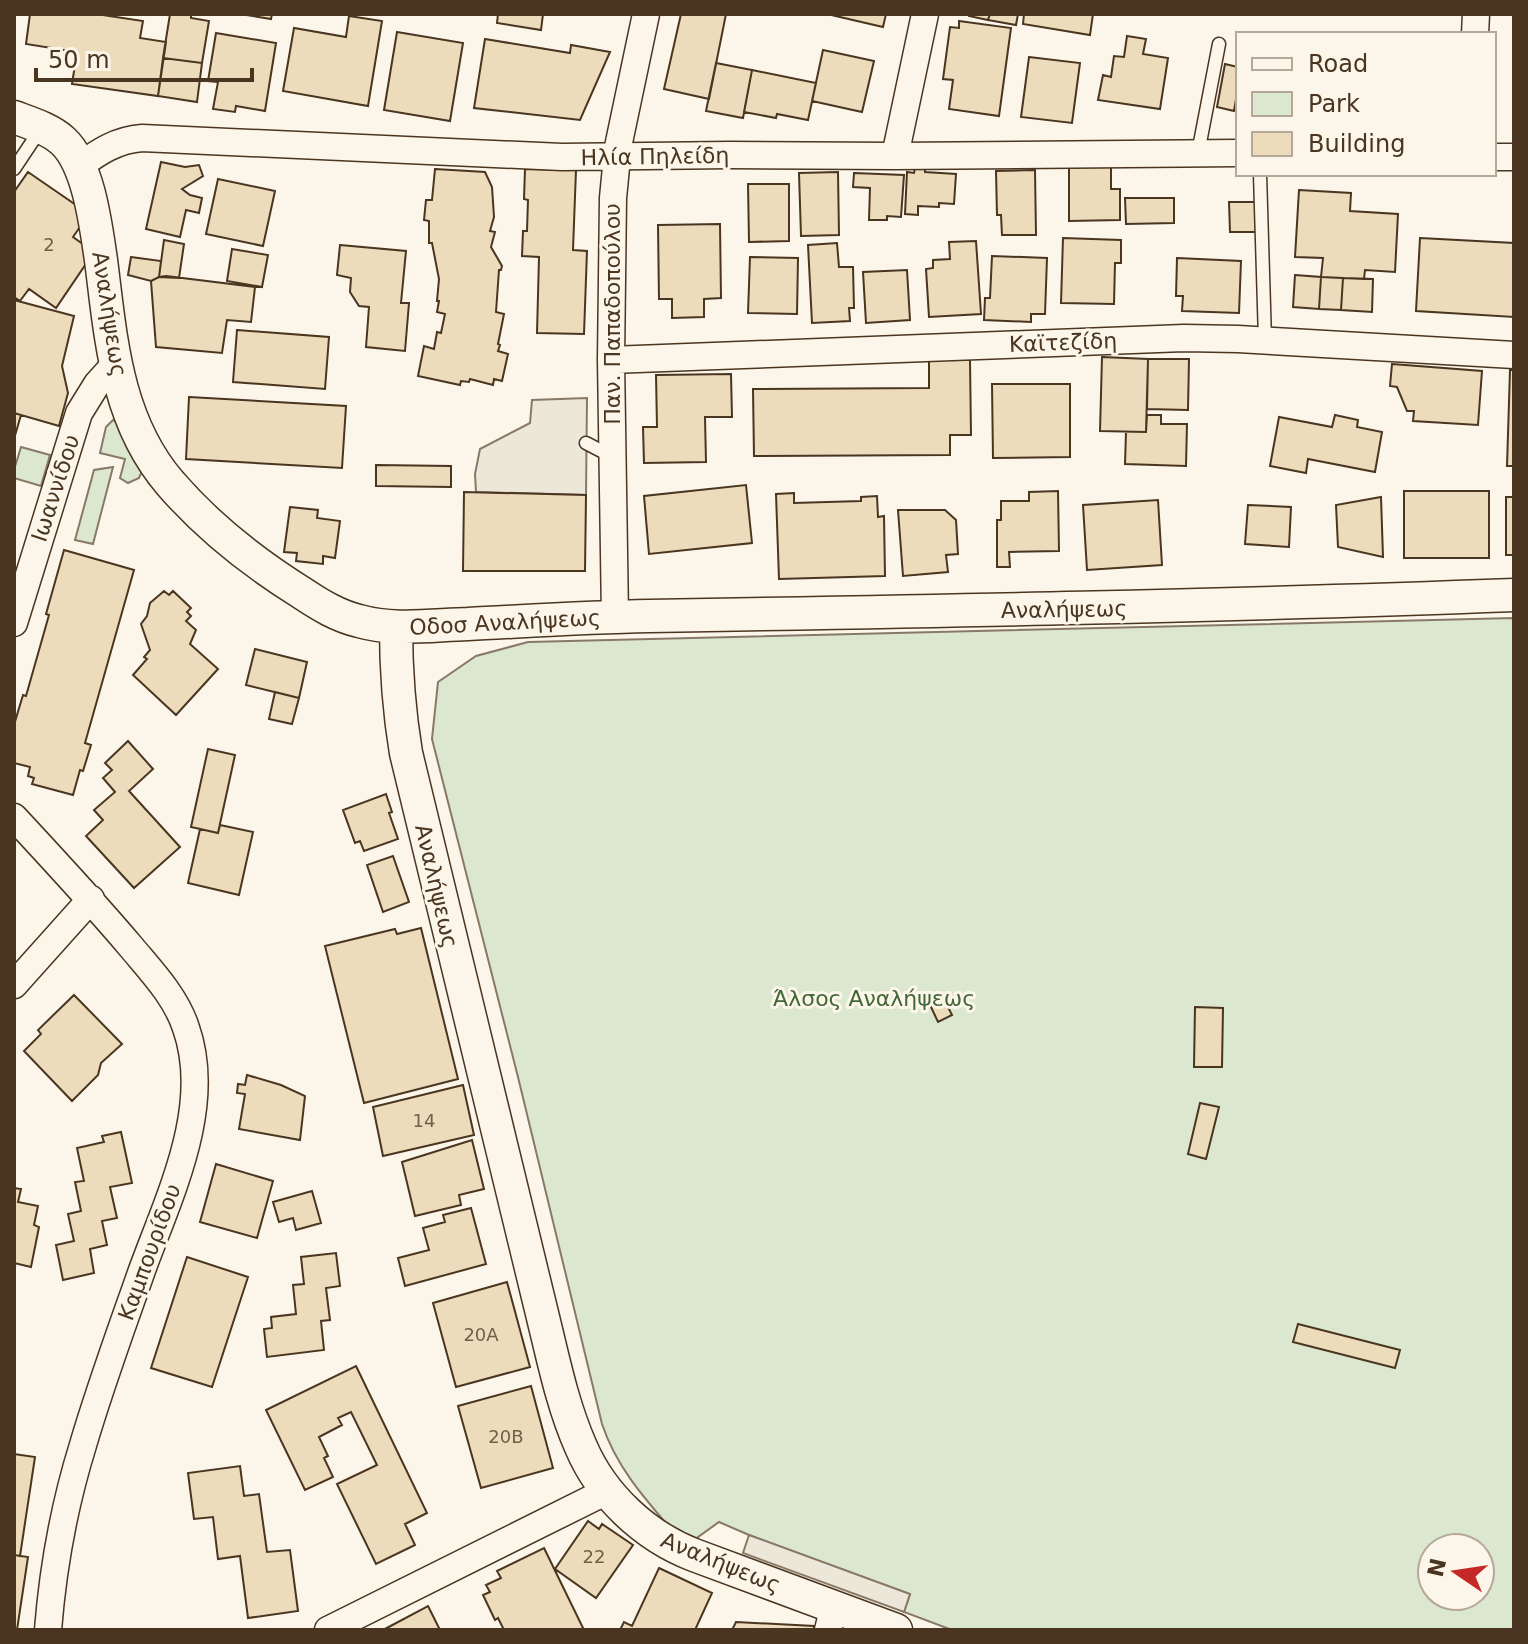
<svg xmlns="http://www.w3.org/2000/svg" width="1528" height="1644" viewBox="0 0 1528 1644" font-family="'DejaVu Sans',sans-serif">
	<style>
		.green { fill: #dce7d0; stroke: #887966; stroke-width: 2; fill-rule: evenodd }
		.parking { fill: #ede7d9; stroke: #887966; stroke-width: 2 }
		.building { fill: #ecdcbc; stroke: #4a3520; stroke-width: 2 }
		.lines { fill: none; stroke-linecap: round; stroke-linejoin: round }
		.service-casing { stroke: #4a3520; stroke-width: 15 }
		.minor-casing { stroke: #4a3520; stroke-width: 29 }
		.tertiary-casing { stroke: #4a3520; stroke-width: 35 }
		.service { stroke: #fbf6e9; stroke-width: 12 }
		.minor { stroke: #fbf6e9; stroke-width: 26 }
		.tertiary { stroke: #fbf6e9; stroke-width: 32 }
		.labels { text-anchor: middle; stroke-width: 6; stroke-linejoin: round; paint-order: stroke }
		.number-label { font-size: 18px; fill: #725f47 }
		.street-label { font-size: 22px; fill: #4a3520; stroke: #fbf6e9 }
		.park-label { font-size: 22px; fill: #436837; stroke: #fbf6e9 }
	</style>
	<rect width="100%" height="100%" fill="#fbf6e9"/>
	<path class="green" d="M113 420 124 427 145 464 139 478 128 483 120 478 125 459 100 453 106 427Z
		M21 447 50 455 41 486 14 478V470Z
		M113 467 93 544 75 540 94 470Z
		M1514 618V1630H952L904 1612 910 1594 749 1535 719 1522 691 1542 677 1536C647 1501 617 1469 602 1424L518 1077 432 739 438 682 476 656 528 642ZM1432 1548H1480V1596H1432Z"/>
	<path class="parking" d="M587 398 586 495 476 492 475 474 480 449 530 423 532 400Z
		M749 1535 910 1594 904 1612 743 1553Z"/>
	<path class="building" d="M30 14H96L143 21 140 38 166 42 158 96 72 84 77 52 26 44Z
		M170 14H191V18L209 21 202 63 163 58Z
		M240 14H272L271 19Z
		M498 14H543L541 30 497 23Z
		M681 14H726L709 99 664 89Z
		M827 14H886L883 27Z
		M969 14H990L988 20 969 16Z
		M990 14H1018L1016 25 988 20Z
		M1024 14H1093L1090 35 1023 24Z
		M349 16 382 21 368 106 283 91 294 28 346 37Z
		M959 21 1011 28 999 116 949 109 953 80 943 79 950 27 959 28Z
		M397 32 463 43 450 121 384 110Z
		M216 33 276 43 265 111 236 106 235 112 213 109 218 82 208 81Z
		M1127 36 1146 39 1143 54 1168 58 1160 109 1098 100 1103 75 1111 77 1114 56 1124 57Z
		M485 39 570 53 571 45 610 52 580 120 474 108Z
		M823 50 874 61 862 112 812 101Z
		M1029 57 1080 63 1072 123 1021 117Z
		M163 58 202 63 197 102 158 96Z
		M716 63 752 70 743 118 706 111Z
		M1225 64 1238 67V88L1234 111 1217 107Z
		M752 70 816 83 808 120 777 114 776 118 744 112Z
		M161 162 185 167 199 165 203 176 182 189 190 195 202 198 199 213 186 210 180 237 146 229Z
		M1069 167H1111V189H1120V220L1069 221Z
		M915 168H925V172L956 174 954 204 939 203V207L918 206V215L905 214 907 172 914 173Z
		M435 169 485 172 492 187 494 217 490 231 495 232 491 247 502 266 501 270H499L496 312 504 314 498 344 500 345 498 351 508 354 502 381 494 379 493 385 470 379 469 382 461 381 460 385 418 376 424 346 434 349 437 332 441 333 445 314 437 312 439 301H437L439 279 432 243H429V221L424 220 426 200H432Z
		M525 169 576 170 573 250 587 251 584 334 537 333 539 257 522 256 523 231H527L528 200 524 199Z
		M1035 170 1036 235H1002L1001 215H997L996 171Z
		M28 172 89 214 73 237 94 252 56 308 29 289 20 301 14 297V192Z
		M838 172 839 235 801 236 799 173Z
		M854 173 904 175 901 217 887 216V220H869L870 188 853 187Z
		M218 179 275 191 263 246 206 234Z
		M748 184H789V241L749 242Z
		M1299 190 1351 193 1350 211 1398 214 1395 272 1365 270 1364 279 1321 277 1323 258 1295 257Z
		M1125 198H1174V223L1126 224Z
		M1229 202H1256V232H1230Z
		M720 224 721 298 704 299V317L672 318V299H659L658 225Z
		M1063 238 1121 240V263H1115L1114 304 1061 303Z
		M1420 238 1514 243V317L1416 311Z
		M164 240 184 244 179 278 159 277Z
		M976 241 981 314 929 317 926 269 933 268V260L950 259 949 242Z
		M837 243 839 267H853L854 308H849L850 321 812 323 808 245Z
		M340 245 406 251 401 303H409L405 351 366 347 369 307 359 306 350 292 351 278 337 275Z
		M232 249 268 255 262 287 227 281Z
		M992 256 1047 258 1045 314H1031V322L984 320 985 298H990Z
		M131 257 161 261 159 277 151 281 128 275Z
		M750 257 798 258 797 314 748 313Z
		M1177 258 1241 261 1239 313 1182 311 1183 296H1176Z
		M907 270 910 320 866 323 863 272Z
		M1295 275 1321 277 1319 309 1293 307Z
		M166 276 255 287 251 322 227 320 222 353 156 347 151 281 159 277Z
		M1321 277 1343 278 1341 310 1319 309Z
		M1343 278 1373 279 1372 312 1341 310Z
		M14 300 74 316 62 366 68 393 59 426 14 413Z
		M237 330 329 337 325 389 233 382Z
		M1102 357 1148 359 1146 432 1100 431Z
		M1148 359H1189L1188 410 1147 409Z
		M929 360H970L971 435H950V455L754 456 753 389 929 388Z
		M1392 364 1482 371 1478 425 1413 421 1414 411H1407L1397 387 1390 386Z
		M1510 370H1514V466H1507Z
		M731 374 732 417H705L706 462 644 463 643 427H657L656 375Z
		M992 384H1070V457L993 458Z
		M189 397 346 406 342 468 186 459Z
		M14 413 21 415 14 439Z
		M1147 415H1161V424H1187L1186 466 1125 464 1126 432H1146Z
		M1335 415 1358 420 1357 427 1382 432 1375 472 1308 459 1306 473 1270 466 1279 417 1332 427Z
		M376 465 451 466V487L376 486Z
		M746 485 752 543 649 554 644 496Z
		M1058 491 1059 551 1009 552 1010 567H997V520H1001V501H1029V492Z
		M1404 491H1489V558H1404Z
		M464 492 586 495 585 571H463Z
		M794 493V503L861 501V497L877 496 878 517 884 516 885 576 779 579 776 494Z
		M1381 497 1383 557 1338 547 1336 505Z
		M1506 497H1514V555H1506Z
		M1158 500 1162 565 1087 570 1083 505Z
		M1248 505 1291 507 1289 547 1245 544Z
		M290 507 318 510 317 518 340 521 335 558 323 556V564L296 561 297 553 284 552Z
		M898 510H945L956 520 958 554 946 555 948 572 903 576Z
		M64 550 134 570 85 743 91 745 83 771 80 770 73 795 32 784 34 778 28 776 30 767 14 763V725L23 695 26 696 49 615 46 614Z
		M164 591 169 595 173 591 191 608 187 612 191 616 186 621 196 630 190 644 218 669 176 715 133 675 147 659 144 657 150 650 141 624 147 616 150 603Z
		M255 649 307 662 299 698 246 685Z
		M275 692 299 698 292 724 269 719Z
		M128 741 153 769 129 791 180 847 134 888 86 836 103 820 94 810 115 792 103 778 112 770 105 763Z
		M208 749 235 755 218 833 191 827Z
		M386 794 392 812 389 813 398 839 364 851 360 841 355 843 343 810Z
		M220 825 253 832 239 895 188 883 200 829 218 833Z
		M393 856 409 902 383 912 367 865Z
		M421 928 458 1079 364 1103 325 946 395 929 397 934Z
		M74 995 122 1044 101 1063 98 1075 72 1101 24 1051 41 1034 38 1030Z
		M945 1001 952 1015 938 1022 931 1007Z
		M1195 1007 1223 1008 1222 1067H1194Z
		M247 1075 281 1085 305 1096 300 1140 239 1129 245 1094 237 1093 238 1084 245 1085Z
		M463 1085 474 1135 383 1156 373 1107Z
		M1200 1103 1219 1107 1206 1159 1188 1154Z
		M121 1132 132 1183 110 1187 117 1218 102 1221 107 1245 90 1249 94 1273 63 1280 56 1245 74 1241 68 1214 81 1211 75 1182 84 1181 77 1148 104 1142 102 1136Z
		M472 1140 484 1189 459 1195 461 1205 415 1216 402 1162Z
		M216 1164 273 1181 257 1238 200 1222Z
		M14 1188 21 1189 18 1202 38 1206 34 1225 39 1227 31 1267 14 1263Z
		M312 1191 321 1223 296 1230 293 1218 279 1222 273 1202Z
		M471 1208 486 1264 405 1286 398 1258 429 1250 423 1228 445 1222 443 1215Z
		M336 1253 340 1286 326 1288 330 1320 321 1321 324 1350 267 1357 264 1329 272 1328 271 1317 296 1314 293 1285 304 1284 301 1257Z
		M187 1257 248 1277 212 1387 151 1368Z
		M507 1282 530 1367 456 1387 433 1303Z
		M1298 1324 1400 1350 1395 1368 1293 1342Z
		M356 1366 427 1513 405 1524 415 1545 376 1564 337 1484 377 1465 351 1412 338 1418 342 1425 319 1437 328 1456 324 1458 333 1477 305 1490 266 1410Z
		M531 1386 553 1468 481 1488 458 1406Z
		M14 1454 35 1457 20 1556 14 1555Z
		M240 1466 244 1496 259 1494 267 1552 290 1550 298 1611 248 1618 240 1556 218 1559 213 1517 194 1519 188 1473Z
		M588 1521 599 1529 602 1524 633 1545 596 1598 555 1569Z
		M544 1548 584 1630H504L498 1618 495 1620 483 1595 490 1592 486 1585 501 1578 497 1571Z
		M14 1555 28 1557 17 1630H14Z
		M659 1568 712 1593 695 1630H620L624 1622 632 1626Z
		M428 1606 440 1630H383Z
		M736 1622 814 1626V1630H732Z"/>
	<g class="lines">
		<defs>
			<path id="service" d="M1198 153 1219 44
				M14 169 40 130
				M1260 174 1265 340
				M586 443 611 456"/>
			<path id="minor" d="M1475 34 1476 14
				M895 156 925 14
				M1494 157H1514
				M79 166C99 152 116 140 142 138L562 157 730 155 895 156 1238 153
				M611 360 1184 338 1238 339 1514 355
				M615 617 611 360 613 198 618 147 646 14
				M14 623 79 413 97 384 116 363
				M14 817C54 860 94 903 132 948 152 972 176 997 186 1028 214 1108 168 1198 141 1273 121 1330 100 1387 83 1445 64 1506 53 1567 48 1630
				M14 985 91 899
				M328 1630 607 1491
				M828 1630 834 1606"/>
			<path id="tertiary" d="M14 117C30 123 50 129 63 141 89 165 96 227 101 260 111 339 116 420 170 483 207 526 254 563 302 593 320 605 338 616 359 621 394 631 432 625 468 624 528 621 589 617 649 616 938 611 1226 606 1514 595
				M396 627C396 670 399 711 406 753L547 1334C556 1372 565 1411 581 1447 602 1496 645 1536 694 1555L896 1630"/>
		</defs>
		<use href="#service" class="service-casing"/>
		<use href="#minor" class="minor-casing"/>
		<use href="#tertiary" class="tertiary-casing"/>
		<use href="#service" class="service"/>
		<use href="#minor" class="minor"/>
		<use href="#tertiary" class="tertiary"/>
	</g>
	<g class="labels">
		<g class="number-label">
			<text x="49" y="251">2</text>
			<text x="424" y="1127">14</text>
			<text x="481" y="1341">20A</text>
			<text x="506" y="1443">20B</text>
			<text x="594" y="1563">22</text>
		</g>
		<g class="street-label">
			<text transform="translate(655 156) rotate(-1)" y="8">Ηλία Πηλείδη</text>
			<text transform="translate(110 314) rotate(81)" y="8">Αναλήψεως</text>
			<text transform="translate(612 314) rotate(-90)" y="8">Παν. Παπαδοπούλου</text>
			<text transform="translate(1063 342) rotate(-2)" y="8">Καϊτεζίδη</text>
			<text transform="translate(55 488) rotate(-72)" y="8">Ιωαννίδου</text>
			<text transform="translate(1064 609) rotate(-1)" y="8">Αναλήψεως</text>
			<text transform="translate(505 622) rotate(-3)" y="8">Οδοσ Αναλήψεως</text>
			<text transform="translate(437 886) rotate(77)" y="8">Αναλήψεως</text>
			<text transform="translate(149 1252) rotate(-70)" y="8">Καμπουρίδου</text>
			<text transform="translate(721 1562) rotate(22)" y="8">Αναλήψεως</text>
		</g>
		<g class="park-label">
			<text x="874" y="1006">Άλσος Αναλήψεως</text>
		</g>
	</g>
	<rect width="1528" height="1644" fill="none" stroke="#4a3520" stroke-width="32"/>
	<rect x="1236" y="32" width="260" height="144" fill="#fbf6e9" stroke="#b4a999" stroke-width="2"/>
	<rect x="1252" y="58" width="40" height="12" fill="#fbf6e9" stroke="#b4a999" stroke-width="2"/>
	<text x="1308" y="72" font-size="24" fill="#4a3520">Road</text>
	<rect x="1252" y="92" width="40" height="24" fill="#dce7d0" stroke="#b4a999" stroke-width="2"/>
	<text x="1308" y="112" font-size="24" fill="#4a3520">Park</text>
	<rect x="1252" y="132" width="40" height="24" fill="#ecdcbc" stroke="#b4a999" stroke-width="2"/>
	<text x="1308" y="152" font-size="24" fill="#4a3520">Building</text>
	<g transform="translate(1456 1572) rotate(283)"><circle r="38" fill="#fbf6e9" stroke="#b4a999" stroke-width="2"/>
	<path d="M0-6L14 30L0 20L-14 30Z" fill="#c62828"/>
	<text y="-12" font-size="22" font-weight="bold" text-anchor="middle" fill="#4a3520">N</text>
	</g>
	<path d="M36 68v12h216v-12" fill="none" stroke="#4a3520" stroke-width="4"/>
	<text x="48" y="68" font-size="24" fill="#4a3520" stroke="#fbf6e9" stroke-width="6" paint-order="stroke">50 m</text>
</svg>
